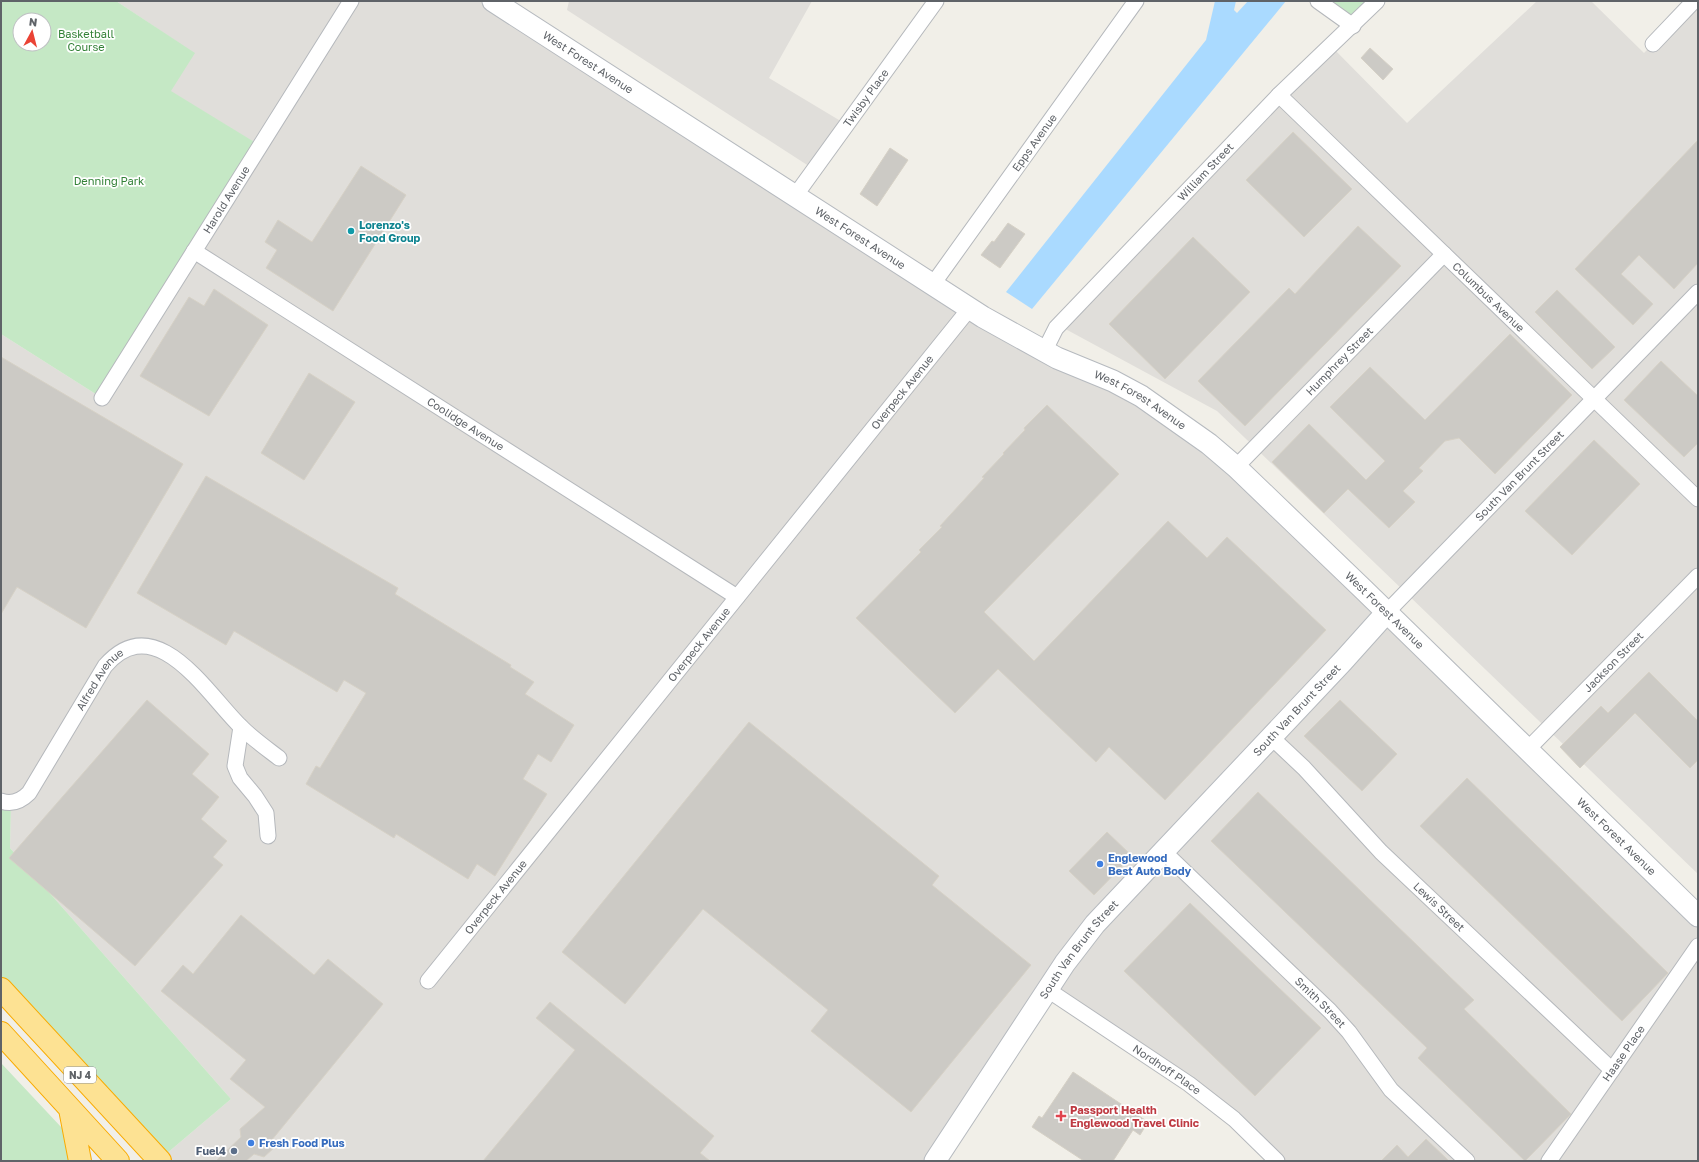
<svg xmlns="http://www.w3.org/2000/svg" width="1699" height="1162" viewBox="0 0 1699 1162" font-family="'Golos Text',sans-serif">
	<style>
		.industrial { fill: #e0deda }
		.green { fill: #c5e8c5; fill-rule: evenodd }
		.water { fill: #aadaff }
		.building { fill: #cccac5; stroke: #d6d1c6 }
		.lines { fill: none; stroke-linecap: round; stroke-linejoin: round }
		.street-casing { stroke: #b5b8bc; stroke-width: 17 }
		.secondary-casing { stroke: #b6babf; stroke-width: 23 }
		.highway-casing { stroke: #f9ab00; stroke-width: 24 }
		.street { stroke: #fff; stroke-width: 15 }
		.secondary { stroke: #fff; stroke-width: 21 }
		.highway { stroke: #fde293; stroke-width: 22 }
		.culture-dot { fill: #0f9aa8; stroke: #fff; stroke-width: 1.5 }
		.shop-dot { fill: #3f7fe0; stroke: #fff; stroke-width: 1.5 }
		.health-dot { fill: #e0444e; stroke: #fff; stroke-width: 1.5 }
		.service-dot { fill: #5c6f8a; stroke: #fff; stroke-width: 1.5 }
		.labels { text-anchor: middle; stroke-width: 3.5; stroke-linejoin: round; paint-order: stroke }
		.shield { fill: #fff; stroke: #8f9295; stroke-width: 1 }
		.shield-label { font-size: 10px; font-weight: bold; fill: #5f6368 }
		.park-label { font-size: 11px; fill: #348238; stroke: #fff }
		.street-label { font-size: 11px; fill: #5f6368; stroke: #fff }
		.culture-label { font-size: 11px; font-weight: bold; fill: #0d838f; stroke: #fff; text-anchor: start }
		.shop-label { font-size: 11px; font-weight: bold; fill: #366cbe; stroke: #fff; text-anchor: start }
		.health-label { font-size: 11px; font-weight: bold; fill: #be3a42; stroke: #fff; text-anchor: start }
		.service-label { font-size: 11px; font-weight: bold; fill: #4e5e75; stroke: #fff; text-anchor: end }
	</style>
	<rect width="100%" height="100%" fill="#f1efe8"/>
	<path class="industrial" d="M116 1H493L970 308 1155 404 1698 916V1161H1277L1234 1119 1048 990 935 1161H160L159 1160 231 1099 10 848 11 803 1 801V334L102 398 260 146 170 91 194 53Z
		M569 1H812L769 78 849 126 818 172 567 10Z
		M1537 1H1591L1644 53 1695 1H1698V874L1217 411 1058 325 1330 45 1407 123Z"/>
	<path class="green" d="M1 1H116L195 53 171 91 261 146 102 398 1 334ZM20 20H44V44H20Z
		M1318 1H1374L1351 24Z
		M1 801 11 803 10 848 231 1099 159 1160 1 989Z
		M1 1063 62 1128 76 1161H1Z"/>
	<path class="water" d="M1215 1H1236L1234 10 1237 13 1248 1H1286L1032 309 1006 292 1206 40Z"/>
	<path class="building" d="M1370 48 1393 69 1383 80 1361 58Z
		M1293 132 1352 189 1304 237 1246 180Z
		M1698 140V263L1674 289 1639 255 1621 274 1653 304 1633 325 1575 269Z
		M890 148 908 160 877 206 860 194Z
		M361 166 406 195 333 311 266 268 277 250 265 242 278 220 312 242Z
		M1008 223 1025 234 1000 268 981 255 992 241 994 242Z
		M1358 226 1401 266 1245 426 1198 381 1289 288 1295 294Z
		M1193 237 1250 292 1165 379 1109 324Z
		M214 289 268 325 209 416 140 376 189 297 204 306Z
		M1557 290 1615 347 1592 369 1535 312Z
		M1510 334 1572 395 1495 474 1459 438 1445 441 1419 468 1423 471 1403 491 1415 502 1389 528 1348 489 1324 513 1272 462 1309 424 1366 480 1385 461 1330 407 1370 367 1425 420Z
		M1 357 183 464 86 628 17 587 1 614Z
		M1661 361 1698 396V443L1684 457 1624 400Z
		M309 373 355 402 304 480 261 453Z
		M1047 405 1119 474 984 612 1034 661 1168 521 1207 558 1227 537 1326 630 1165 800 1109 747 1096 762 998 669 955 713 856 618 921 552 919 550 942 527 940 526 984 478 982 477 1004 454 1003 453 1025 430 1024 428Z
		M1594 440 1640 484 1572 555 1525 511Z
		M206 476 398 588 395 594 511 665 510 667 534 682 525 694 574 725 551 762 538 754 523 779 547 794 495 876 477 864 468 879 396 834 394 838 306 784 316 766 320 768 366 693 344 680 337 692 234 631 226 645 137 593Z
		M1649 672 1698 721V760L1690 768 1635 713 1580 768 1560 747 1601 706 1608 713Z
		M147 700 209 754 192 774 219 797 201 819 227 841 213 857 223 865 135 966 9 858Z
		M1340 700 1397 754 1362 791 1304 736Z
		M749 722 939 876 932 885 1031 965 911 1112 811 1031 828 1010 703 909 625 1004 562 952Z
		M1467 778 1668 973 1622 1021 1420 826Z
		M1258 792 1474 1000 1464 1009 1571 1114 1525 1161 1418 1058 1427 1048 1211 841Z
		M1107 832 1132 856 1094 895 1069 871Z
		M1190 903 1321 1028 1255 1096 1124 971Z
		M241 915 314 975 328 959 383 1004 271 1141 276 1146 264 1157 254 1154 246 1161H216L241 1137 240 1129 265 1107 230 1079 246 1060 161 991 183 965 193 974Z
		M550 1002 714 1136 700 1153 710 1161H483L575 1050 536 1018Z
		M1073 1072 1148 1122 1140 1135 1133 1130 1113 1161H1084L1032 1127 1039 1116 1042 1118Z
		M1426 1139 1449 1161H1381L1397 1145 1408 1157Z"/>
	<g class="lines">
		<defs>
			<g id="street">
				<path d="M1318 1 1353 26"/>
				<path d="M1653 44 1694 1"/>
				<path id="s1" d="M1279 95 1698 499"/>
				<path id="s2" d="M795 196 936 1"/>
				<path id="s3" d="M194 251 737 597"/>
				<path id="s4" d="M933 284 1136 1"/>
				<path id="s5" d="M1044 352 1056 328 1279 95 1377 1"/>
				<path id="s6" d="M102 398 351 1"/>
				<path id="s7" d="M1236 467 1444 254"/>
				<path id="s8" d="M1387 612 1698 292"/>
				<path d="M241 727 235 766 240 778 255 796 266 813 268 836"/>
				<path id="s9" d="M1271 737 1304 768 1381 852 1612 1070"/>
				<path id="s10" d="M1528 749 1698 576"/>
				<path id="s11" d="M1 801C12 805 21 801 29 793L105 666C156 607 207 694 241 727 252 738 266 748 279 758"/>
				<path id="s12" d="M1164 852 1330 1011 1349 1032 1391 1090 1467 1161"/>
				<path id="s13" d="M428 981 970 308"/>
				<path id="s14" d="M1048 990 1189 1084 1234 1119 1277 1161"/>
				<path id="s15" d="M1549 1161 1698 946"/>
			</g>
			<g id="secondary">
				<path id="s16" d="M493 1 983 317 1057 358 1113 381 1141 396 1209 444 1236 467 1364 590 1698 916"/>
				<path id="s17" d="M935 1161 1065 963 1095 924 1343 661 1387 612"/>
			</g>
			<path id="highway" d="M1 989 160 1161
				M1 1033 118 1161
				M70 1109 80 1161"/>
		</defs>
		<use href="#street" class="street-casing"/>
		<use href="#secondary" class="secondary-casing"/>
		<use href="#highway" class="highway-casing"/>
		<use href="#street" class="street"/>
		<use href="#secondary" class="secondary"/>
		<use href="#highway" class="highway"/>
	</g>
	<circle class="culture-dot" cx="351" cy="231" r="4"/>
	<g class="shop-dot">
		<circle cx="1100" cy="864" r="4"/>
		<circle cx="251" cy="1143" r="4"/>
	</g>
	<path class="health-dot" d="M1059 1110h4v4h4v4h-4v4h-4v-4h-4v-4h4z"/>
	<circle class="service-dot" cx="234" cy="1151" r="4"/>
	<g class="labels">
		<rect class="shield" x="64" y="1067" width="32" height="16" rx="3"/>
		<g class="shield-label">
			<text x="80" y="1079">NJ 4</text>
		</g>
		<g class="park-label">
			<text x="86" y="38">Basketball<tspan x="86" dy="13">Course</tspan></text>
			<text x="109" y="185">Denning Park</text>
		</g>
		<g class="street-label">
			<text dy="4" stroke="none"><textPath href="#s16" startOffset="113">West Forest Avenue</textPath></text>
			<text dy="4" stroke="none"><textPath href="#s2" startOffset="121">Twisby Place</textPath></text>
			<text dy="4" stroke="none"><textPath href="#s4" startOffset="174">Epps Avenue</textPath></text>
			<text dy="4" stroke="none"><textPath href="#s5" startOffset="243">William Street</textPath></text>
			<text dy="4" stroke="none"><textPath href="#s6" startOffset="234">Harold Avenue</textPath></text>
			<text dy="4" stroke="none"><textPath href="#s16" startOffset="437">West Forest Avenue</textPath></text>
			<text dy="4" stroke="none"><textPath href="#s1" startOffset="291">Columbus Avenue</textPath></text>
			<text dy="4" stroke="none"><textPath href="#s7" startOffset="148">Humphrey Street</textPath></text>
			<text dy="4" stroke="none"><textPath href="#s13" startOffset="756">Overpeck Avenue</textPath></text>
			<text dy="4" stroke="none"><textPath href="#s16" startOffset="761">West Forest Avenue</textPath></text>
			<text dy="4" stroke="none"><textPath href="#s3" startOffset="322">Coolidge Avenue</textPath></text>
			<text dy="4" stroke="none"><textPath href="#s8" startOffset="190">South Van Brunt Street</textPath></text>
			<text dy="4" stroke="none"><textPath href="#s16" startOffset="1085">West Forest Avenue</textPath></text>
			<text dy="4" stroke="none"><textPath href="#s13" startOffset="432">Overpeck Avenue</textPath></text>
			<text dy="4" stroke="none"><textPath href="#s10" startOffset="122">Jackson Street</textPath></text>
			<text dy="4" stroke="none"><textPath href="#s11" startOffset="165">Alfred Avenue</textPath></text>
			<text dy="4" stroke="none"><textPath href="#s17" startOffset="580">South Van Brunt Street</textPath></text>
			<text dy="4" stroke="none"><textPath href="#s16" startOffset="1409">West Forest Avenue</textPath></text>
			<text dy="4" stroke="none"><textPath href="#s13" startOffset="108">Overpeck Avenue</textPath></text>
			<text dy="4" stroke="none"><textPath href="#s9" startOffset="239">Lewis Street</textPath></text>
			<text dy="4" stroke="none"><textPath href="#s17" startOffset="256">South Van Brunt Street</textPath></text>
			<text dy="4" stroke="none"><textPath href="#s12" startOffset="217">Smith Street</textPath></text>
			<text dy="4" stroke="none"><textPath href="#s15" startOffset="131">Haase Place</textPath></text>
			<text dy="4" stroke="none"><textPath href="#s14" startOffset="143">Nordhoff Place</textPath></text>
		</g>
		<g class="culture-label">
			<text x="359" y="229">Lorenzo's<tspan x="359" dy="13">Food Group</tspan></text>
		</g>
		<g class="shop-label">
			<text x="1108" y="862">Englewood<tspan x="1108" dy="13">Best Auto Body</tspan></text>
			<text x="259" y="1147">Fresh Food Plus</text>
		</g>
		<g class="health-label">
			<text x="1070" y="1114">Passport Health<tspan x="1070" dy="13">Englewood Travel Clinic</tspan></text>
		</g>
		<g class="service-label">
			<text x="226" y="1155">Fuel4</text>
		</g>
	</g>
	<rect width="1699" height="1162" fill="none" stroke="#5f6368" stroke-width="4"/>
	<g transform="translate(32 32) rotate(7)"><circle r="19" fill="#ffffff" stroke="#bfc1c3"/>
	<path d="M0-3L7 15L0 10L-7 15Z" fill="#ea4335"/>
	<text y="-6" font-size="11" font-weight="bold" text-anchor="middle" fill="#5f6368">N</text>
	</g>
</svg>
